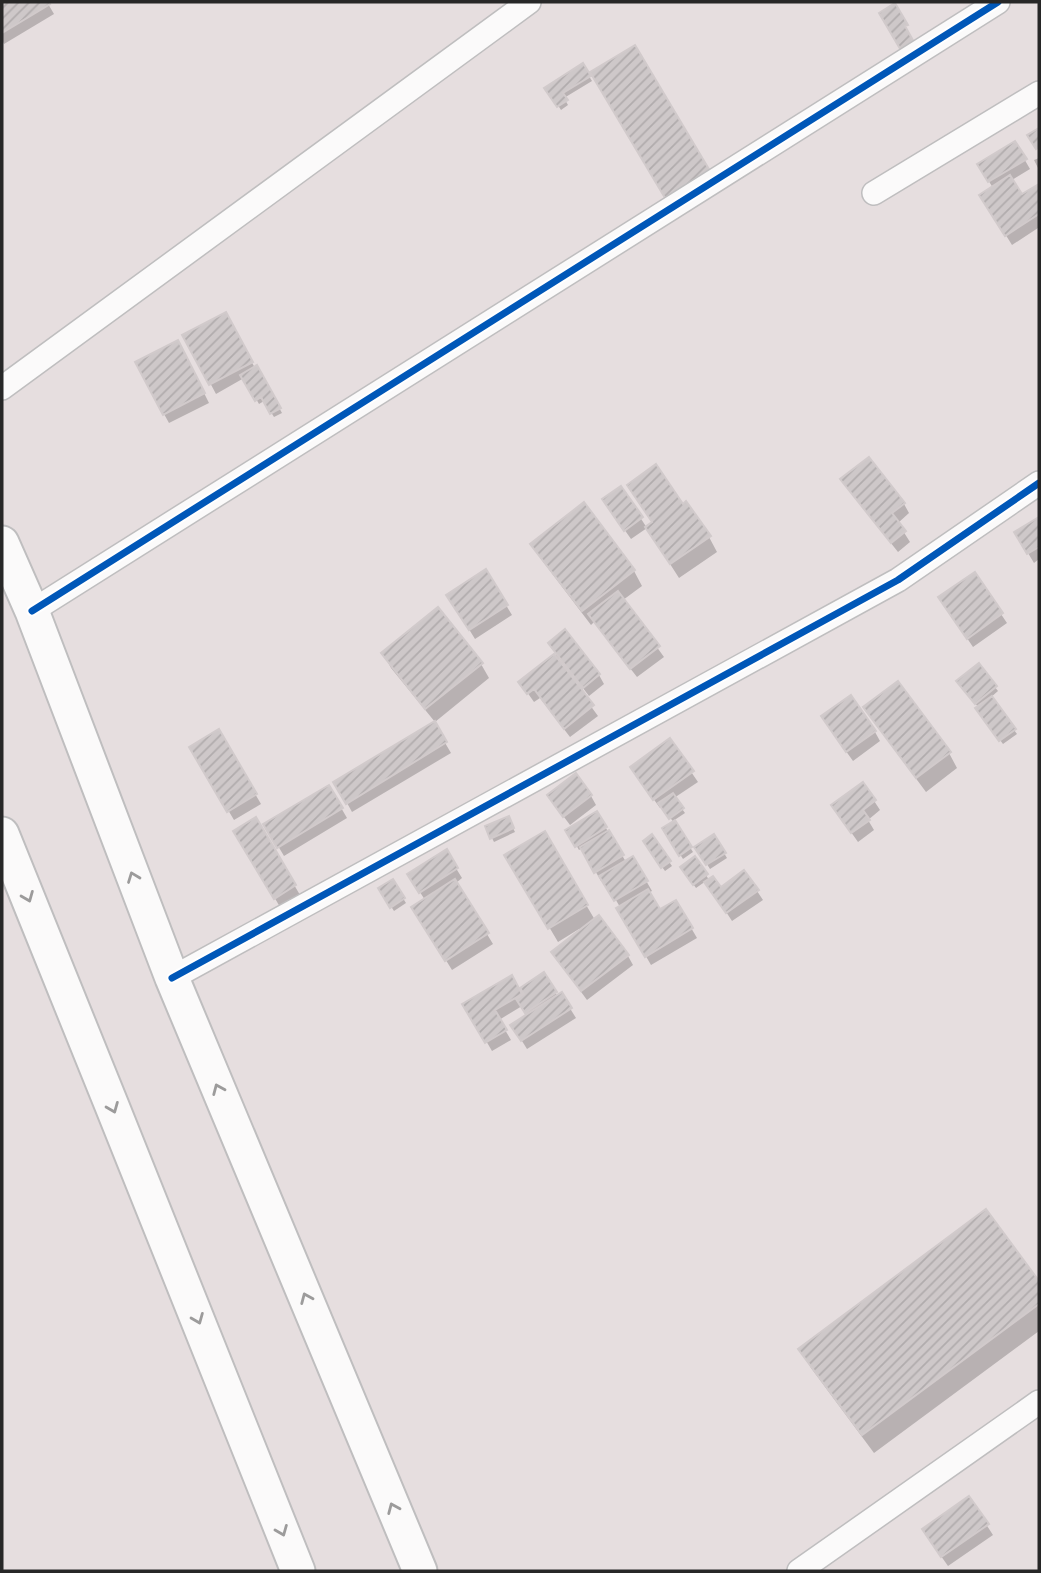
<svg xmlns="http://www.w3.org/2000/svg" width="1041" height="1573" viewBox="0 0 1041 1573" font-family="Mulish,sans-serif">
	<style>
		.shadow { fill: #0003 }
		.building { fill: url(#building-hatch); stroke: #d1cacb; stroke-width: 2 }
		.lines { fill: none; stroke-linecap: round; stroke-linejoin: round }
		.street-casing { stroke: #bfbebf; stroke-width: 26 }
		.secondary-casing { stroke: #bfbebf; stroke-width: 37 }
		.street { stroke: #fbfafa; stroke-width: 23 }
		.secondary { stroke: #fbfafa; stroke-width: 33 }
		.cycleway-casing { stroke: #fff; stroke-width: 11 }
		.cycleway { stroke: #0057b8; stroke-width: 7 }
		.oneway { stroke: #9c9b9b }
	</style>
	<defs>
		<pattern id="building-hatch" width="6" height="6" patternUnits="userSpaceOnUse" patternTransform="scale(1.75)"><rect width="6" height="6" fill="#cec8c9"/><path d="M-1 1l2-2M0 6l6-6M5 7l2-2" fill="none" stroke="#b1acad"/></pattern>
	</defs>
	<rect width="100%" height="100%" fill="#e6dedf"/>
	<path class="shadow" d="M2 2H47L54 14 4 44 2 40Z
		M582 65 592 81 564 98 568 105 561 110 547 88Z
		M1015 143 1030 169 1012 180 1021 197 1038 186 1039 188V230L1038 228 1012 245 987 205 993 188 979 165Z
		M1039 158V170L1034 160Z
		M225 314 255 368 257 367 282 413 274 417 264 401 259 404 244 378 216 394 185 336Z
		M183 351 209 403 169 423 164 414Z
		M868 459 904 504 909 513 898 523 910 542 898 552 848 489 843 480Z
		M621 488 647 528 631 539 610 509Z
		M583 505 634 571 642 586 623 600 664 657 637 677 594 622 591 625 541 559 532 544Z
		M682 506 709 537 717 552 679 578 647 528Z
		M1039 519V559L1034 563 1016 533Z
		M486 572 512 615 475 639 454 605Z
		M974 574 1007 623 973 647 946 607Z
		M383 653 481 664 489 678 435 722 391 668Z
		M557 654 599 675 604 684 589 696 560 658 557 660 598 716 570 737 540 698 534 702 520 682Z
		M978 666 998 691 990 698 1017 734 1003 744 980 713 979 708 961 686Z
		M865 708 949 753 957 768 926 792 874 722Z
		M434 724 451 753 352 812 336 783Z
		M828 726 875 732 880 741 853 761Z
		M218 731 261 804 234 820 191 748Z
		M670 741 698 782 674 798 685 813 673 821 693 852 683 859 664 829 674 823 662 806 660 808 637 776Z
		M863 784 880 810 868 820 874 830 858 842 839 815Z
		M329 787 347 818 284 856 265 824Z
		M591 796 596 805 570 825 555 805Z
		M597 813 626 862 633 858 652 891 648 893 659 912 676 902 697 938 651 965 618 908 620 907 604 880 601 881 582 848 579 850 568 831Z
		M256 820 300 895 280 907 236 832Z
		M510 822 515 832 494 842 492 838Z
		M544 834 595 920 628 956 633 965 587 1000 559 962 580 931 579 929 558 942 507 856Z
		M652 837 672 866 665 871 647 846Z
		M714 837 727 858 710 869 697 848Z
		M446 852 462 878 456 883 493 944 452 970 413 907 425 900 409 875Z
		M682 868 706 875 709 880 721 889 757 891 763 900 732 921 706 881 696 888Z
		M392 881 406 903 394 911 380 889Z
		M544 975 558 997 561 994 576 1018 527 1049 512 1025 528 1015 522 1006 499 1020 511 1040 492 1051 465 1005 511 978 522 997Z
		M986 1212 1039 1284V1331L874 1453 811 1368 800 1349Z
		M969 1498 993 1535 948 1566 929 1539Z"/>
	<path class="building" d="M2 2H49L50 4 2 33Z
		M895 3 908 25 905 26 915 44 902 52 879 13Z
		M635 45 710 171 665 198 590 72Z
		M583 63 591 76 563 93 568 100 557 107 544 88Z
		M1039 128V147L1036 149 1027 135Z
		M1015 141 1027 159 988 182 977 164Z
		M1010 175 1022 194 1039 184V214L1005 236 979 195Z
		M226 312 253 362 209 385 182 335Z
		M178 340 205 393 163 415 135 362Z
		M257 365 281 408 270 414 261 397 255 401 240 375Z
		M869 457 905 503 892 513 906 531 891 543 840 479Z
		M656 464 683 504 686 501 711 536 670 564 645 527 652 522 627 485Z
		M621 486 643 517 624 531 602 499Z
		M584 502 635 570 582 611 530 544Z
		M1039 517V547L1027 554 1014 532Z
		M486 569 508 605 469 630 446 595Z
		M975 572 1003 613 967 639 938 597Z
		M618 591 660 646 630 669 588 614Z
		M438 607 483 663 425 709 381 653Z
		M565 629 600 674 583 688 548 643Z
		M554 654 594 705 564 729 534 689 527 694 518 682Z
		M979 663 997 686 975 704 956 681Z
		M898 681 951 752 916 778 863 707Z
		M851 695 876 731 846 752 821 716Z
		M992 696 1016 729 999 741 975 708Z
		M435 721 447 742 346 804 333 782Z
		M219 729 257 794 227 812 189 747Z
		M670 738 694 771 653 800 630 767Z
		M576 773 592 795 563 817 547 795Z
		M863 782 876 800 863 810 870 820 851 833 831 805Z
		M329 785 343 808 277 848 263 824Z
		M673 793 684 808 669 819 658 803Z
		M597 811 607 827 575 847 565 830Z
		M509 816 514 828 490 839 485 826Z
		M256 817 296 885 274 899 233 831Z
		M675 820 692 847 679 856 662 828Z
		M609 830 624 855 594 873 580 847Z
		M545 831 588 905 548 929 504 855Z
		M652 834 671 861 661 868 643 841Z
		M714 834 726 853 706 865 694 847Z
		M447 849 458 868 419 893 407 874Z
		M633 856 648 881 614 901 599 876Z
		M695 856 708 874 693 885 680 867Z
		M744 870 759 890 726 913 704 882 713 876 721 887Z
		M393 879 405 898 390 908 378 888Z
		M455 879 489 933 445 961 411 907Z
		M648 889 660 909 676 900 693 928 645 957 616 908Z
		M599 915 629 955 581 991 551 952Z
		M544 972 557 992 525 1013 516 999 524 994 520 988Z
		M512 975 522 994 495 1010 507 1030 485 1043 462 1004Z
		M562 992 572 1008 521 1041 510 1025Z
		M986 1209 1039 1281V1304L862 1435 798 1349Z
		M969 1496 989 1524 941 1557 922 1529Z"/>
	<g class="lines">
		<defs>
			<path id="street" d="M874 193 1039 93
				M2 388 529 2
				M32 611 998 2
				M172 978 898 580 1039 483
				M799 1571 1039 1402"/>
			<path id="secondary" d="M2 543 32 611 172 978 420 1571
				M2 834 112 1106 298 1571"/>
		</defs>
		<use href="#street" class="street-casing"/>
		<use href="#secondary" class="secondary-casing"/>
		<use href="#street" class="street"/>
		<use href="#secondary" class="secondary"/>
		<defs>
			<path id="cycleway" d="M32 611 998 2
				M172 978 898 580 1039 483"/>
		</defs>
		<use href="#cycleway" class="cycleway-casing"/>
		<use href="#cycleway" class="cycleway"/>
	</g>
	<defs><path id="oneway-chevron" d="M-2-3.5L2.5 0L-2 3.5" fill="none" stroke-width="1.6" stroke-linecap="round" stroke-linejoin="round" transform="scale(1.75)"/></defs>
	<g class="oneway">
		<use href="#oneway-chevron" transform="translate(133 877) rotate(-111)"/>
		<use href="#oneway-chevron" transform="translate(28 897) rotate(68)"/>
		<use href="#oneway-chevron" transform="translate(218 1089) rotate(-113)"/>
		<use href="#oneway-chevron" transform="translate(113 1108) rotate(68)"/>
		<use href="#oneway-chevron" transform="translate(306 1298) rotate(-113)"/>
		<use href="#oneway-chevron" transform="translate(198 1319) rotate(68)"/>
		<use href="#oneway-chevron" transform="translate(393 1508) rotate(-113)"/>
		<use href="#oneway-chevron" transform="translate(282 1531) rotate(68)"/>
	</g>
	<rect width="1041" height="1573" fill="none" stroke="#272727" stroke-width="7"/>
</svg>
